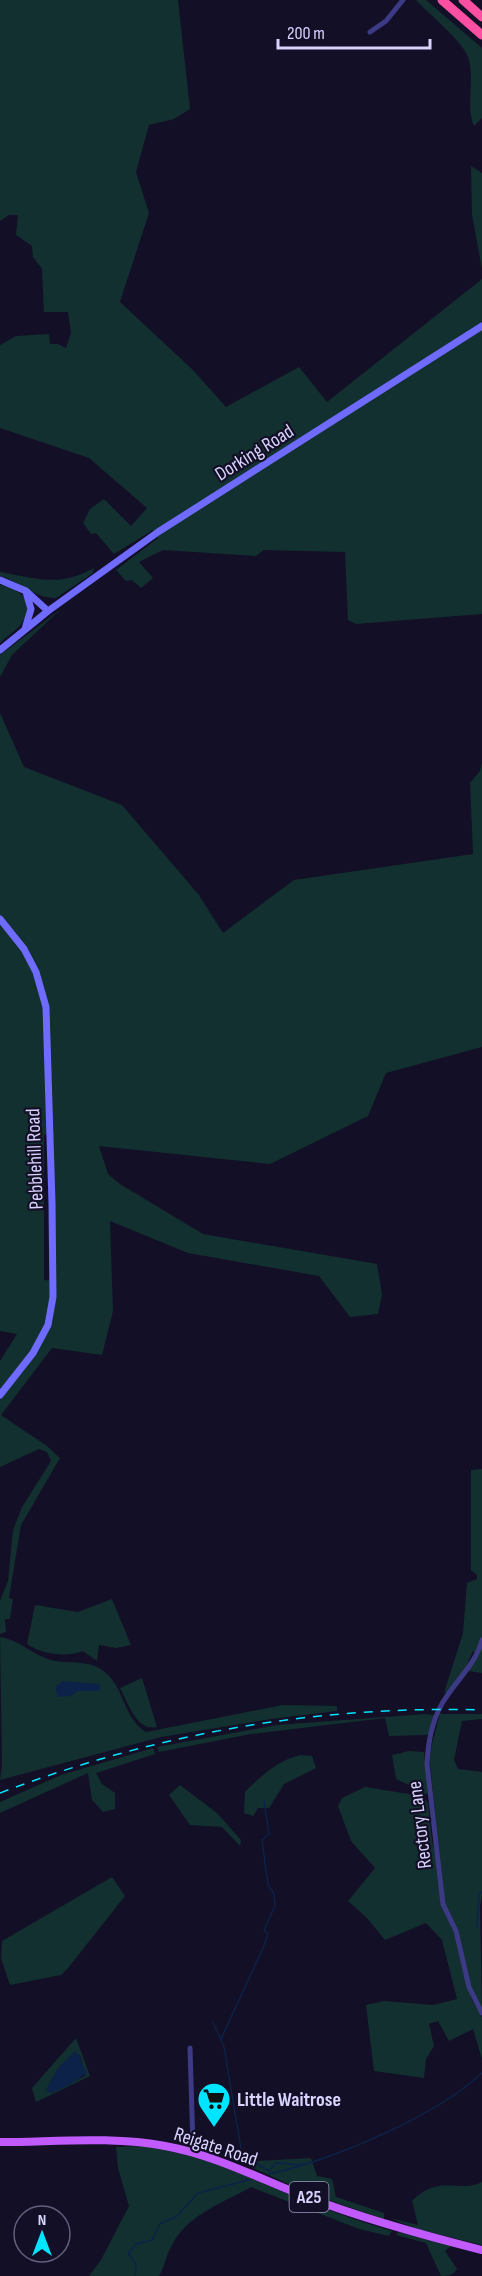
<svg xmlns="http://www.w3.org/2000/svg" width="482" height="2276" viewBox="0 0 482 2276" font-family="'Sofia Sans Condensed',sans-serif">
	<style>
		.green { fill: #12302f; fill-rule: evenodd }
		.water { fill: #0c2248 }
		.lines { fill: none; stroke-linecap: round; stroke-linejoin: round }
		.stream { stroke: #0c2248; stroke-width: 1.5 }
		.street { stroke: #3d3a85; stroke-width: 5 }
		.secondary { stroke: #6f6bff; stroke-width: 7 }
		.primary { stroke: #c25bff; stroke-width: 8 }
		.highway { stroke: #ff4fa3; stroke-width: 9 }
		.rail { stroke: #00e5ff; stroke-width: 1.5; stroke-dasharray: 9 8; stroke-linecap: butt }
		.labels { text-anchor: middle; stroke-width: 4.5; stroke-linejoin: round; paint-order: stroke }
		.shield { fill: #130f26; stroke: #9e99be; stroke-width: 1.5 }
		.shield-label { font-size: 18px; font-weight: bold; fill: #d9d4ff }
		.street-label { font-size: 20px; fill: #d9d4ff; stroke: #130f26 }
		.poi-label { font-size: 20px; font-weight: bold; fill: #d9d4ff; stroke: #130f26; text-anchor: start }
	</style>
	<rect width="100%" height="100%" fill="#130f26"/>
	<path class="green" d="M0 0H178L190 109 174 119 149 125 136 172 149 213 120 302 193 370 226 407 299 367 327 402 482 279V614L356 624 348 620 345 552 264 550 256 556 163 550 139 562 153 578 141 588 132 580 126 581 116 570 158 538 153 530 114 554 96 533 91 534 83 523 90 509 104 499 131 526 147 508 89 458 0 428V345L16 336 49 334 50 344H58L66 348 71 333 68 312H44L42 269 33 257 32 246 16 235 18 215H9L0 221Z
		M416 0H426L482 48V118L474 126C464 103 478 73 465 51 455 35 430 15 416 0Z
		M471 166 482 173V269L472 215Z
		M94 568 93 573 56 598C36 599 19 581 0 576V572C37 578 58 588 94 568Z
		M0 585C17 588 37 601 24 620 19 629 7 636 0 643Z
		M61 609 12 655 0 677V655Z
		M0 713 24 767 122 805 199 895 223 933 294 880 473 854 470 783 480 771 482 762V1047L386 1073 368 1116 270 1164 99 1146 108 1174 120 1184 203 1234 377 1264 382 1294 378 1314 350 1317 319 1276 188 1253 110 1221 113 1311 102 1355 52 1348 1 1415 47 1446 60 1458 21 1525 9 1598 13 1599 10 1619H5L6 1632 0 1634V1601L8 1581 13 1530 22 1507 51 1461 47 1452 39 1449 0 1467V1361L17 1334 0 1331ZM44 1134 51 1137 55 1281 44 1280Z
		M482 1469V1673L468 1671 478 1656 473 1651C467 1664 458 1687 444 1693L463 1633 467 1583 477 1579V1575L471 1570V1470Z
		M112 1599 131 1645 116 1648 99 1645 97 1661 83 1651C67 1658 41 1654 27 1644L35 1605 78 1612Z
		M0 1637C20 1640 35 1657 55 1661 74 1664 93 1659 108 1675 125 1692 124 1718 146 1732L283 1705 337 1706V1711L271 1719 161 1737 0 1780 2 1765Z
		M142 1678 157 1727C136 1732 128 1702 120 1688Z
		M425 1714 434 1715 429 1734 426 1735 389 1736 385 1718 251 1734 159 1752 157 1747 277 1725Z
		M440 1714H482V1719L462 1721 454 1760 458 1769 482 1772V1896L480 1906 482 2010 470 1996 482 2017V2059L473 2029 449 2041 438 2021 429 2024 434 2046 426 2059 424 2078 374 2071 366 2005 384 2001 433 2005 457 1999 442 1940 426 1923 385 1940 367 1918 348 1901 375 1868 351 1841 338 1806 342 1798 365 1787 415 1795V1788L396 1779 392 1755 409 1751 424 1752 428 1793 422 1796 428 1803 432 1841 443 1884 429 1755Z
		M153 1748 155 1754 96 1773 102 1784 115 1793V1809L103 1812 92 1800 88 1773 0 1813V1802L61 1775Z
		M301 1755 312 1756 316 1768 284 1784 269 1808H258L253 1816 244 1813 245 1792C261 1776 279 1759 301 1755Z
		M180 1785 217 1813 241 1840 240 1846 222 1827 190 1825 169 1795Z
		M112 1877 125 1896 68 1968 61 1975 10 1985 1 1958 2 1941Z
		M76 2038 90 2076 36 2102 32 2088ZM80 2055 85 2076 51 2093 46 2090 59 2067Z
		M147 2146C198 2153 244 2176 291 2195 324 2209 358 2221 392 2231L389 2236 359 2229 251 2187C223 2203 188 2214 172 2245 166 2255 165 2266 159 2276H89L101 2260 129 2206 118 2168 116 2147Z
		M311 2158 317 2176 332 2179 336 2197 384 2213V2219L308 2193 251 2167 257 2161Z
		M482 2182V2245L417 2229 390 2218 418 2225 412 2201C439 2173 460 2194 482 2182Z
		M398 2232 451 2246 445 2251 457 2269C453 2275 449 2276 441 2276L426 2243 396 2235Z"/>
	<path class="water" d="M63 1681 100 1684V1691H78L71 1696 58 1697 55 1687Z
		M75 2051 80 2056 81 2062 87 2073 69 2085 51 2093 46 2090 59 2067Z"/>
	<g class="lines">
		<path class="stream" d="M477 1927 479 1894 482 1892
			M213 2022 224 2047 243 2161 257 2164 269 2171 276 2163 303 2165
			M221 2039 263 1948 268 1934 264 1930 275 1906 274 1894 268 1885 262 1840 269 1834 264 1800
			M269 2174C332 2160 435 2117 482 2073
			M135 2276 136 2264 128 2253 136 2244 152 2240 160 2224 177 2216 198 2193 252 2179"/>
		<path class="street" d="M370 32 386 21 403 0
			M482 1640C477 1661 459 1678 447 1696 433 1715 428 1741 427 1764L443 1904 456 1931 469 1987 482 2013
			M190 2048 193 2147 191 2152"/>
		<path class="secondary" d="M0 580 26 591 48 611
			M25 629 31 609 26 592
			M0 650 48 611 158 532 482 326
			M0 919 24 949 36 972 46 1007 52 1203 53 1297 48 1325 33 1353 0 1395"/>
		<path class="primary" d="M0 2142C52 2142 113 2136 165 2146 215 2155 260 2179 307 2197 364 2219 422 2235 482 2250"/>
		<path class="highway" d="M442 0 482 35
			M463 0 482 17"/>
		<path class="rail" d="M0 1793C154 1734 317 1705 482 1710"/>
	</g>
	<defs>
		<symbol id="supermarket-pin" viewBox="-11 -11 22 30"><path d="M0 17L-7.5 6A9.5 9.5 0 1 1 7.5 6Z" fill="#00e5ff" stroke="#130f26"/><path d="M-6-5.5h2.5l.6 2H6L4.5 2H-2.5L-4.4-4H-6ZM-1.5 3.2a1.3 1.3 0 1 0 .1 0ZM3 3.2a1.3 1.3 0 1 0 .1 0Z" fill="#111"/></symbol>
	</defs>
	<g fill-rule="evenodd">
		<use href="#supermarket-pin" x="195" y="2080" width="38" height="52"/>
	</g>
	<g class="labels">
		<rect class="shield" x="289.5" y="2182" width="39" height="30" rx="4.5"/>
		<g class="shield-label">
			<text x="309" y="2203">A25</text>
		</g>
		<g class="street-label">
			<text transform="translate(254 452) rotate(-32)" y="7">Dorking Road</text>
			<text transform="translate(34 1159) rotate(-92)" y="7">Pebblehill Road</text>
			<text transform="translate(419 1825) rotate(-97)" y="7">Rectory Lane</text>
			<text transform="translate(216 2146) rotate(18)" y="7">Reigate Road</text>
		</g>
		<g class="poi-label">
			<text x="237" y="2106">Little Waitrose</text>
		</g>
	</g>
	<g transform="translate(42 2234)"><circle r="28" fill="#130f26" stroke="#625e7d" stroke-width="1.5"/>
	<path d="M0-4.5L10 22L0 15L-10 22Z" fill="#00e5ff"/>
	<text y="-9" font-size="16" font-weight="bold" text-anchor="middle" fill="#d9d4ff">N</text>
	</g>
	<path d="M278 39v9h152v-9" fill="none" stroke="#d9d4ff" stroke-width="3"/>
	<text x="287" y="39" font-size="18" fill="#d9d4ff" stroke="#130f26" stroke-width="4.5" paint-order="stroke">200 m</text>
</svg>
